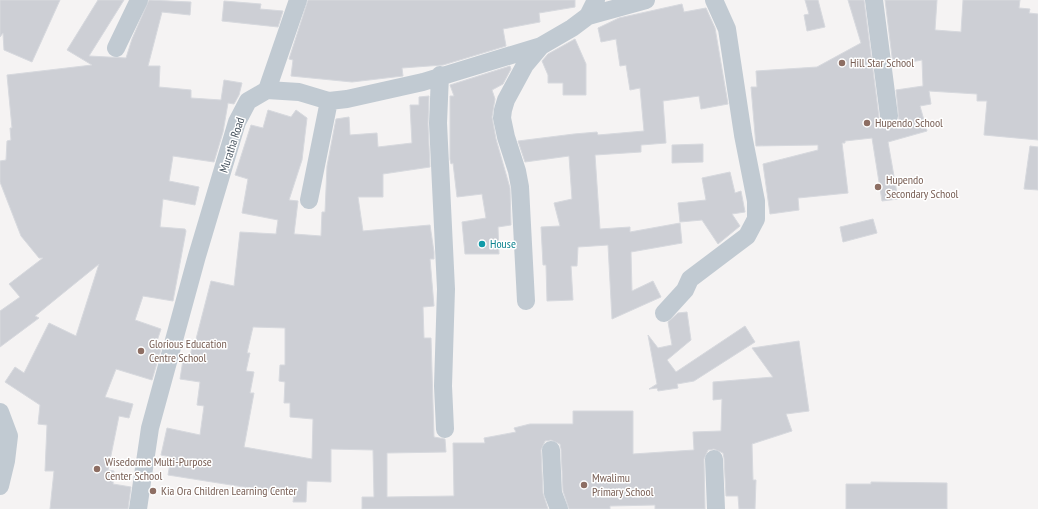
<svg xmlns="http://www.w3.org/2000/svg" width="1038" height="509" viewBox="0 0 1038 509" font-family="'PT Sans Narrow',sans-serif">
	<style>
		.building { fill: #cdcfd5; stroke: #d7d9de; fill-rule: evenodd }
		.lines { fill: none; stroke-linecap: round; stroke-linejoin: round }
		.minor { stroke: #c1cad2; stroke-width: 18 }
		.education-dot { fill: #8d6e63; stroke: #fff; stroke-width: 1.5 }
		.culture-dot { fill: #0f9aa8; stroke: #fff; stroke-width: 1.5 }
		.labels { text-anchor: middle; stroke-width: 3; stroke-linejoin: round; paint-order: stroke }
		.education-label { font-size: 12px; fill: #785e54; stroke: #fff; text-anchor: start }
		.street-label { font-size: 12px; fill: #4a5661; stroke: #fff }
		.culture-label { font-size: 12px; fill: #0d838f; stroke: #fff; text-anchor: start }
	</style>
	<rect width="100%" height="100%" fill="#f5f3f3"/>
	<path class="building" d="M0 0H60L32 62 4 50 3 33 0 37Z
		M98 0H124L89 56 126 58 132 39 149 0 191 2 190 15 162 12 148 66H160L159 87 191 90V98L221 100 224 80 242 83 239 95 234 104 228 103 223 132 214 162 173 156 169 181 199 187 195 205 163 199 160 227 185 229 186 231 173 301 143 296 135 320 161 329 156 344 162 346 152 380 116 369 105 397 133 404 129 418 119 416 108 470 114 471 113 484 131 487 128 509H50L54 471H45L47 425 38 424 40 405 5 382 15 367 24 373 49 323 76 336 99 264 35 316 39 318 0 347V311L20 297 9 284 43 258H39L21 236 0 182V161L6 160 7 141 11 140 10 128H12L7 75 92 65 67 50Z
		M308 0H575V7L539 13 540 22 503 29 506 46 443 65 402 68 403 76 352 82 291 76 293 60 289 59Z
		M805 0H818L825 27 807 31 804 15 809 14Z
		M848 0H864L879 117 881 123 890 126 896 124 899 120 896 90 923 86 922 60 893 65 885 0H937L935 30 961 32 963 0H1020L1019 8 1030 9 1029 13 1038 14V140L984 135 987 101H977V94L929 91 931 104 920 106 927 131 888 142 898 199 882 201 872 138 845 141V143H842L848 193 798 198 799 210 770 214 763 164 818 150V145L756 146 751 87H757L756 71 817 67 861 43Z
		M224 1 261 4 260 9 283 11 278 27 222 21Z
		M682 4 684 12 706 8 715 28 728 104 701 109 699 96 663 101 666 143 641 145V152L595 155 600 229 630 227V232L680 223 682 243 631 252 632 291 653 281 661 297 612 319 608 245 578 247 577 266H571L573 300 547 301 546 265H543L541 227 560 226 554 203 572 199 569 156 525 162 518 141 574 134 597 132 598 135 644 131 640 88 630 90 626 65 620 66 616 39 601 42 598 28 619 18Z
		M575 39 586 64V95H563V83H548V75L542 61 548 54Z
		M510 66 511 69 503 84 492 90 495 99 492 117 496 139 510 188 511 225 498 227 499 254H465L462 222 486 218 482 194 457 197 453 163 451 164 450 159V96H454L450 85Z
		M429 96 428 124 430 167 383 174V197H358L363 231 430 225 434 252V259H430L434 306 423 307 424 338H431L434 437 445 439 446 452 387 453V497L454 496 453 443H485L484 438 516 432 514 428 530 424H573V411H633V454L694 450 693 432 721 431 722 399 713 400V382L773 377 752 348 799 341 809 411 786 414 792 431 752 444 753 480H756L755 509H739L738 496H726L724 458 723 453 714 449 708 450 704 459 705 509H655V505L610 506V509H569L563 491 561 449 560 444 551 440 545 441 541 450 543 493 548 509H362V497H374L373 450 331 449V482L307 481 306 502H293L294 495 168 475 171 457 161 455 167 428 200 435 204 406 197 405 200 382 180 379 183 360 189 361 193 342 195 343 211 281 234 286 240 232 276 234 278 220 242 213 248 179 235 175 251 125 263 128 268 110 291 117 296 110 307 118 302 160 289 200 298 201 294 234 321 236 322 212H325L327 166 336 119 349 117 350 135 377 133 378 147 412 143 410 105H419V97ZM253 327 285 328V365H280L279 381 285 382 284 403H290V417L313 419 312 459 244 447 254 393H250L254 372 246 371 250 353H247Z
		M703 144V162L672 163V145Z
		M1030 146 1038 147V190L1024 189Z
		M730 172 735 193 741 191 745 212 732 214 740 226 718 244 702 220 680 222 678 203 706 200 702 178Z
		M873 219 877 233 843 242 840 227Z
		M687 312 691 340 667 360 676 372 745 326 755 342 694 381 677 384 678 388 658 391 657 388 649 389 657 384 648 335 658 348 672 345 668 322 678 313Z
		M871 482 947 483V509H846V484H871Z"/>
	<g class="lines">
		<path class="minor" d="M874 0 889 116
			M588 16 646 0
			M116 48 139 0
			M440 75 438 123 446 289 443 386 445 429
			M267 90 298 0
			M309 200 329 101
			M526 301 520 187 517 171 506 137 502 118 503 110 506 100 525 65 541 46
			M664 313 685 290 690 279 747 236 756 219V201L743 135 727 29 714 0
			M0 412 9 436 6 461 0 486
			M551 450 553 493 559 509
			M714 459 716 509
			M138 509 150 428 197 256 237 122 248 101 267 90 299 92 329 101 347 99 423 82 541 46 572 28 588 16 596 0"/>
	</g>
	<g class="education-dot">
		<circle cx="842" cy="63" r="4"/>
		<circle cx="867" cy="123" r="4"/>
		<circle cx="878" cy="187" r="4"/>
		<circle cx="141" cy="351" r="4"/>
		<circle cx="97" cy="469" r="4"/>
		<circle cx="584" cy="485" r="4"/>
		<circle cx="153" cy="491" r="4"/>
	</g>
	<circle class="culture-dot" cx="482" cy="244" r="4"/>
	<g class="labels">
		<g class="education-label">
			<text x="850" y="67">Hill Star School</text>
			<text x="875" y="127">Hupendo School</text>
			<text x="886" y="184">Hupendo<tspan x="886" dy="14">Secondary School</tspan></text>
			<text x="149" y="348">Glorious Education<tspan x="149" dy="14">Centre School</tspan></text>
			<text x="105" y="466">Wisedorme Multi-Purpose<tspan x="105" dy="14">Center School</tspan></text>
			<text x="592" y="482">Mwalimu<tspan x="592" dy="14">Primary School</tspan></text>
			<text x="161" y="495">Kia Ora Children Learning Center</text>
		</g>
		<g class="street-label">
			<text transform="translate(232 145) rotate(-72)" y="4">Muratha Road</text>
		</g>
		<g class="culture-label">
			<text x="490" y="248">House</text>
		</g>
	</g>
</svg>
